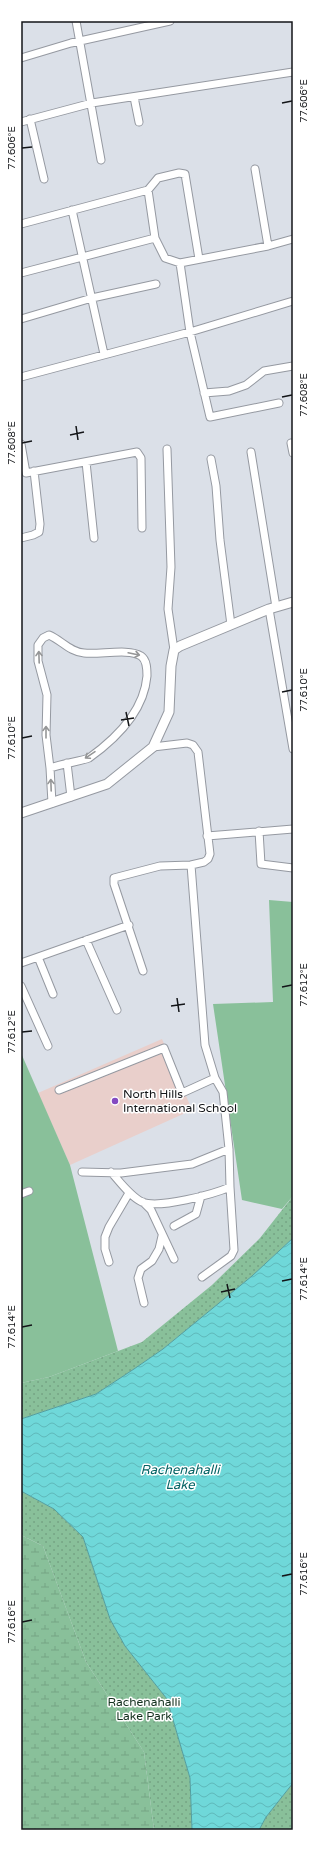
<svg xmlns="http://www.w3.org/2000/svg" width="314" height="1851" viewBox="0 0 314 1851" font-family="'Varela Round',sans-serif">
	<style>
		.education { fill: #e9cfcb }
		.green { fill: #89c09a }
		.wetland { fill: url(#wetland-marsh) }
		.park { fill: url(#park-dots) }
		.water { fill: url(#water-waves); stroke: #539e9f }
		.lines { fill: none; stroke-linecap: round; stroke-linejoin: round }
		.minor-casing { stroke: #9599a1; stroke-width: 9 }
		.tertiary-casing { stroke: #9599a1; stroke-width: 11 }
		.minor { stroke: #fff; stroke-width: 7 }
		.tertiary { stroke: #fff; stroke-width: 9 }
		.oneway { stroke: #959697 }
		.ticks { fill: none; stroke: #131518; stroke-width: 1.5 }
		.poi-dot { fill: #834ac1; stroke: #fff; stroke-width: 1.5 }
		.labels { text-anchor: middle; stroke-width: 3; stroke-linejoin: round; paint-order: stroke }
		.poi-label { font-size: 12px; fill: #131518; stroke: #fff; text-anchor: start }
		.park-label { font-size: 12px; fill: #14321f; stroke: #fff }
		.water-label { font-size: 13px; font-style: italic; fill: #046465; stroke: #fff }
		.neatline { fill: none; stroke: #131518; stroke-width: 1.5 }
		.ticks-label { font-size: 10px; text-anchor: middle; fill: #131518 }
	</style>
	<defs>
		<pattern id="wetland-marsh" width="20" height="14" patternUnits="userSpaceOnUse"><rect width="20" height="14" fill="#89c09a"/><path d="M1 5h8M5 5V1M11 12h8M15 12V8" fill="none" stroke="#75a484"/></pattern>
		<pattern id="park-dots" width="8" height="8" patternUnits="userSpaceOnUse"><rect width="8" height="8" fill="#89c09a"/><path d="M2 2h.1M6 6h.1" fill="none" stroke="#75a484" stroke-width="1.8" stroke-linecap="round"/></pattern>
		<pattern id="water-waves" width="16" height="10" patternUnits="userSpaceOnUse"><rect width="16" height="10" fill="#6fd8d9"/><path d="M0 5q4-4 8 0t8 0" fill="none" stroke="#5fb8ba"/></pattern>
	</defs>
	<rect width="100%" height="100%" fill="#dbe0e8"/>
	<path class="education" d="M162 1039 192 1110 70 1165 38 1093Z"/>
	<path class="green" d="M269 900 293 902V1196L282 1209 242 1200 213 1004 273 1002Z
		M21 1053 70 1165 118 1351 49 1377 21 1383Z"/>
	<path class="wetland" d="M21 1535 43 1546 86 1662 144 1752 154 1830H21Z"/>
	<path class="park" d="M293 1196V1238L252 1276 163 1349 134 1369 96 1394 21 1419V1383L49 1377 142 1342 212 1285 260 1238Z
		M21 1491 54 1509 83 1537 110 1619 125 1646 167 1699 190 1778 192 1830H154L144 1752 86 1662 43 1546 21 1535Z
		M293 1783V1830H259L266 1817Z"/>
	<path class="water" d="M293 1238V1783L266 1817 259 1830H192L190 1778 167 1699 125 1646 110 1619 83 1537 54 1509 21 1491V1419L96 1394 134 1369 163 1349 252 1276Z"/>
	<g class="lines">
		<defs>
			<path id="minor" d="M76 21 101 160
				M21 58 71 43 170 21
				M134 97 139 122
				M30 119 44 179
				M21 122 92 103 293 72
				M255 169 268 246
				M148 190 155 238 165 258 180 263 268 246 293 239
				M72 210 104 354
				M21 224 148 190 158 178 179 173 185 174 199 259
				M180 263 190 332 210 417 279 403
				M21 273 155 238
				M21 319 92 298 156 284
				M21 377 190 332 293 301
				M204 393 229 391 246 385 264 371 293 366
				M291 443 293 453
				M21 444 26 473 137 452 141 458 142 528
				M167 449 171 567 168 609 174 650
				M251 452 276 607
				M211 459 216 486 220 540 231 625
				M86 462 94 538
				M21 538 33 535 39 532 40 524 34 471
				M269 609 293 749
				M67 763 71 797
				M50 768C58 765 85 760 89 758 117 738 144 711 147 676 147 669 147 660 141 656 129 648 99 655 84 653 70 652 61 640 49 635L43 638 38 645V661L47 695 46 735 50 768 52 803
				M259 831 261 864 293 868
				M207 836 293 829
				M86 940 117 1010
				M38 957 53 994
				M21 963 129 925
				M143 971 114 884V878L160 866 191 865
				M21 986 48 1046
				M59 1090 164 1048 182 1093 215 1078
				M82 1172 121 1173 192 1164 229 1149
				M111 1172C120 1182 130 1196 142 1202 159 1209 214 1194 230 1187L229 1149 223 1092 215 1078 205 1045 191 865 204 862 208 859 210 854 198 752 193 745 187 743 153 747
				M21 1194 29 1191
				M143 1202 151 1210 174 1259
				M174 1226 196 1214 201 1196
				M109 1262 105 1249V1237L109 1227 129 1193
				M202 1277 231 1256 234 1250 230 1187
				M144 1303 138 1278 141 1269 152 1261 159 1249 162 1236"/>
			<path id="tertiary" d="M21 813 107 784 153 747 169 712 171 666 174 650 180 646 269 609 293 602"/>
		</defs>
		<use href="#minor" class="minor-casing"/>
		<use href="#tertiary" class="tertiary-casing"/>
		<use href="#minor" class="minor"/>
		<use href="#tertiary" class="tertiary"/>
	</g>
	<defs><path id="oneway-shaft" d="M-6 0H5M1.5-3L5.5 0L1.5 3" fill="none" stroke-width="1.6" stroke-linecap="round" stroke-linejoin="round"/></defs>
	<g class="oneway">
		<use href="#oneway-shaft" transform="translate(134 654) rotate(12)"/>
		<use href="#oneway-shaft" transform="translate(39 657) rotate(-92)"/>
		<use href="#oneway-shaft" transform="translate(46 732) rotate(-90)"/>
		<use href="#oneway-shaft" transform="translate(90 755) rotate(146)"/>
		<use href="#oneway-shaft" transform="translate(51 785) rotate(-92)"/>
	</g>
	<path class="ticks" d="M282 103 292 101M22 148 32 147M282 397 292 395M76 426 78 440M70 435 84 432M22 443 32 441M282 692 292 690M126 712 129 726M121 720 134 718M22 738 32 736M282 987 292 985M177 998 179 1012M171 1006 185 1004M22 1032 32 1031M282 1281 292 1279M227 1284 230 1298M221 1292 235 1289M22 1327 32 1325M282 1576 292 1574M22 1622 32 1620"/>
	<circle class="poi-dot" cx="115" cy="1101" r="4"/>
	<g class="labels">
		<g class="poi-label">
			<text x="123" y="1098">North Hills<tspan x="123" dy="14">International School</tspan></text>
		</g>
		<g class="park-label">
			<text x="144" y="1706">Rachenahalli<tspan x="144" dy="14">Lake Park</tspan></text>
		</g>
		<g class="water-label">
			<text x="180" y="1474">Rachenahalli<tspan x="180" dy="15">Lake</tspan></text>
		</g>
	</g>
	<rect width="314" height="1851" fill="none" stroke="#ffffff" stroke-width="44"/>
	<rect x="22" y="22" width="270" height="1807" class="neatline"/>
	<g class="ticks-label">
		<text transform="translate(303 101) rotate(-90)" y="4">77.606°E</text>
		<text transform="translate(11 148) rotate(-90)" y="4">77.606°E</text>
		<text transform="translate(303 395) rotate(-90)" y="4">77.608°E</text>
		<text transform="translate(11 443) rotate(-90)" y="4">77.608°E</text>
		<text transform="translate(303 690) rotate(-90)" y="4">77.610°E</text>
		<text transform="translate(11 738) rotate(-90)" y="4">77.610°E</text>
		<text transform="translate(303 985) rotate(-90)" y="4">77.612°E</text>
		<text transform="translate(11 1032) rotate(-90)" y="4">77.612°E</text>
		<text transform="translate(303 1279) rotate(-90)" y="4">77.614°E</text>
		<text transform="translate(11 1327) rotate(-90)" y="4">77.614°E</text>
		<text transform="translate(303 1574) rotate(-90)" y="4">77.616°E</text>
		<text transform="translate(11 1622) rotate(-90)" y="4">77.616°E</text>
	</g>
</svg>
